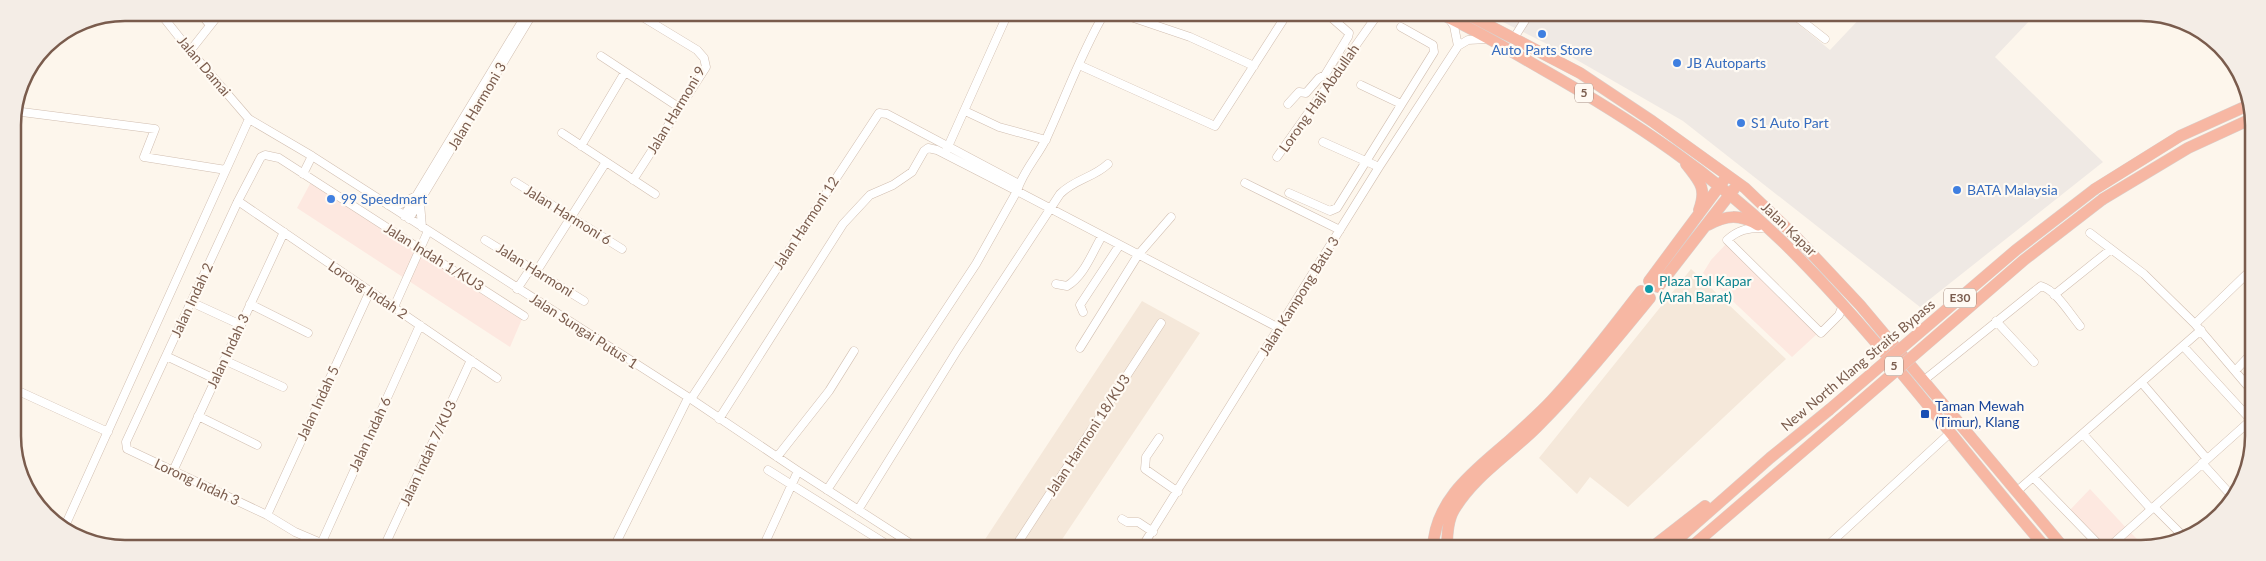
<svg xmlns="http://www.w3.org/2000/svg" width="2266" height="561" viewBox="0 0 2266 561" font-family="Lato,sans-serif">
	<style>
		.residential { fill: #f5e8da }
		.commercial { fill: #fde8e0 }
		.industrial { fill: #efe9e4 }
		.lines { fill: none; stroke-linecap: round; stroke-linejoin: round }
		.minor-casing { stroke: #d1beb0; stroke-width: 9 }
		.highway-casing { stroke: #dad1cd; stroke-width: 12 }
		.minor { stroke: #fff; stroke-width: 8 }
		.highway { stroke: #f7b7a3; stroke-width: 11 }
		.highway-bridge-casing { stroke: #dad1cd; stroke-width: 12; stroke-linecap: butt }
		.highway-bridge { stroke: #f7b7a3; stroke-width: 11 }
		.shop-dot { fill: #3f7fe0; stroke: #fffaf3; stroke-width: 2 }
		.culture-dot { fill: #0f9aa8; stroke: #fffaf3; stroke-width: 2 }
		.transit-dot { fill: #1a4fb4; stroke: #fffaf3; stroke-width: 2 }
		.labels { text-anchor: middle; stroke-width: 4.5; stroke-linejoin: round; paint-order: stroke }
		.shield { fill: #fffaf3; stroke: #a28b7f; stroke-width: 1 }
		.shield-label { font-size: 12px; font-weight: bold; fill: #7a5c4d }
		.shop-label { font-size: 14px; fill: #366cbe; stroke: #fffaf3; text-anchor: start }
		.street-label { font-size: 14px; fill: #7a5c4d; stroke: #fffaf3 }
		.culture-label { font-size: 14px; fill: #0d838f; stroke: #fffaf3; text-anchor: start }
		.transit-label { font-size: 14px; fill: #164399; stroke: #fffaf3; text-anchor: start }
		.rim { fill: none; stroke: #7a5c4d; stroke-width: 2.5 }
	</style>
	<rect width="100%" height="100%" fill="#fdf6ec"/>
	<path class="residential" d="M1691 269 1786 359 1628 507 1590 477 1577 494 1539 458Z
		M1142 301 1200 333 1057 547H980Z"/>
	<path class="commercial" d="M311 182 521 315 522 319 510 347 297 208Z
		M1727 243 1818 333 1792 357 1703 273 1711 260Z
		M2090 489 2130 532 2146 548H2106L2069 511Z"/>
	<path class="industrial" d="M1487 14H1786L1830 50 1864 14 2035 15 1995 57 2103 162 1920 307 1683 121 1563 52Z"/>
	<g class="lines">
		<defs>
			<path id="minor" d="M160 13 187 47 249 119 312 156 691 399 798 471 916 547
				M200 13 210 25
				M1104 14C1081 53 1066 96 1047 137 1038 156 1023 171 1017 191L1279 328
				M1122 14 1190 37 1254 66
				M1793 14 1825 39
				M1450 20 1454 26 1458 46
				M1514 38 1529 14
				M190 51 220 13
				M601 56 680 108
				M1079 65 1215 126 1287 14
				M1361 85 1401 104
				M1288 104 1299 92 1306 93 1319 78 1325 75 1348 37 1349 33 1333 19 1335 14
				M14 111 155 129 144 157 226 170
				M965 111 999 127 1046 140
				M562 133 655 194
				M1323 142 1379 167
				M581 146 625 72
				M946 151 1008 13
				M1277 157 1378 14
				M303 174 312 156
				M633 180 706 67 704 58 697 50 636 13
				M515 182 622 249
				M1245 183 1340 230
				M1289 193 1330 211 1337 208 1434 52 1433 45 1401 27
				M238 201 497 378
				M420 203 422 227
				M388 205 401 204 414 197
				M404 216 527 13
				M409 219 533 13
				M1762 228C1747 228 1738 230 1727 240L1821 333 1839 315 1843 305
				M2090 233 2144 274 2195 324 2251 390
				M485 240 584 301
				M1056 284 1067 286C1084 276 1092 253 1102 236
				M517 289 527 274 540 266 606 162
				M2054 295 2110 250
				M191 302 241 325
				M250 304 308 333
				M394 307 428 231
				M1083 312 1080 305 1119 246
				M1996 321 2034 362
				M2195 324 2251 270
				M2183 346 2251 420
				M1080 348 1138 255 1171 217
				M166 356 215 379
				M224 360 283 387
				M2235 371 2251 354
				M1923 381 2041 286C2056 290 2070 314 2080 326
				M2142 383 2207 459
				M14 389 108 432
				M691 399 879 113 887 114 1019 184
				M198 416 257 445
				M719 419 843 224 870 195 893 185 912 172 924 151 928 148 937 150 1017 191 976 264 827 490
				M2083 434 2151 509
				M1159 438 1146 457 1145 469 1178 492
				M777 457 829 391 854 351
				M2202 463 2230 494
				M768 470 891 547
				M173 471 284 232
				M2033 477 2102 548
				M2016 492 2201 330
				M2154 507 2182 535
				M858 510 958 349 1060 194C1075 179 1093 178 1108 164
				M267 515 370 291
				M1122 519 1127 522H1138L1153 532
				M65 526 249 119
				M321 544 420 325
				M328 546 295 532 267 515 127 449 126 442 238 201 261 157 265 155 279 158 524 316
				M384 547 471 360
				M614 547 688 398
				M763 547 798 471
				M1015 547 1161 323
				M1142 547 1379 167 1458 46 1468 40 1487 39
				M1825 548 1950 433
				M2108 548 2251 420"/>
			<path id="highway" d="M1441 14C1476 30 1509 50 1542 69 1632 120 1717 176 1790 249 1882 341 1961 450 2046 548
				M1467 14 1580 73 1652 121 1745 188 1797 238 1860 305 2064 548
				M1686 164C1700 182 1707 188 1699 210
				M2095 189 2180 136 2251 104
				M2103 199 2188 148 2251 119
				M1708 225C1727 215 1739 214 1758 225
				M1649 281 1724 180
				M1658 287 1734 189
				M1433 548C1435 498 1477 469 1510 440 1524 427 1539 414 1552 400 1584 366 1612 328 1641 291
				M1447 548C1447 536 1448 520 1454 510 1474 476 1509 455 1537 427 1577 387 1614 342 1650 298
				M1651 548 1705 506
				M1668 548 1770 458 1829 410
				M1690 548 1839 420"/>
		</defs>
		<use href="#minor" class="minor-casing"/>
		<use href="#highway" class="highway-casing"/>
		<use href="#minor" class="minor"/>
		<use href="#highway" class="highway"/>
		<defs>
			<path id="highway-bridge" d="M1829 410 2016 250 2095 189
				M1839 420 2024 260 2103 199"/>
		</defs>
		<use href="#highway-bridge" class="highway-bridge-casing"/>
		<use href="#highway-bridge" class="highway-bridge"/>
	</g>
	<g class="shop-dot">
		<circle cx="1542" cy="34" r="5"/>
		<circle cx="1677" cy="63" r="5"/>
		<circle cx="1741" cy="123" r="5"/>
		<circle cx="1957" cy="190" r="5"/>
		<circle cx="331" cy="199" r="5"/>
	</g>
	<circle class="culture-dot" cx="1649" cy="289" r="5"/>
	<rect class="transit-dot" x="1920" y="409" width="10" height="10" rx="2.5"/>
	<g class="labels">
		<g class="shield">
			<rect x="1575" y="83.5" width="18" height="19" rx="4"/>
			<rect x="1944" y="288.5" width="32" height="19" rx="4"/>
			<rect x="1885" y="356.5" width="18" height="19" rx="4"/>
		</g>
		<g class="shield-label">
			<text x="1584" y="97">5</text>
			<text x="1960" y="302">E30</text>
			<text x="1894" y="370">5</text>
		</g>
		<g class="shop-label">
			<text x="1542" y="55" text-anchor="middle">Auto Parts Store</text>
			<text x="1687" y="68">JB Autoparts</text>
			<text x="1751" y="128">S1 Auto Part</text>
			<text x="1967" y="195">BATA Malaysia</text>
			<text x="341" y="204">99 Speedmart</text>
		</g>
		<g class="street-label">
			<text transform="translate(204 66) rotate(50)" y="5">Jalan Damai</text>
			<text transform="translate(1319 98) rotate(-55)" y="5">Lorong Haji Abdullah</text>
			<text transform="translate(477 106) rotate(-59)" y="5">Jalan Harmoni 3</text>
			<text transform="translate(676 110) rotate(-59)" y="5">Jalan Harmoni 9</text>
			<text transform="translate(568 215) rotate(32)" y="5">Jalan Harmoni 6</text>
			<text transform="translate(806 223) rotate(-57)" y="5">Jalan Harmoni 12</text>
			<text transform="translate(1789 229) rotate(44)" y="5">Jalan Kapar</text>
			<text transform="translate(434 257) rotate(32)" y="5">Jalan Indah 1/KU3</text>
			<text transform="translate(535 270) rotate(32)" y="5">Jalan Harmoni</text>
			<text transform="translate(368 290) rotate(34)" y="5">Lorong Indah 2</text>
			<text transform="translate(1299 296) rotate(-58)" y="5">Jalan Kampong Batu 3</text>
			<text transform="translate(192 300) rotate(-65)" y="5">Jalan Indah 2</text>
			<text transform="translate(584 331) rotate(33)" y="5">Jalan Sungai Putus 1</text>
			<text transform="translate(228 351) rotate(-65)" y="5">Jalan Indah 3</text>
			<text transform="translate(1858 365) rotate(-40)" y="5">New North Klang Straits Bypass</text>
			<text transform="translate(318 403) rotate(-65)" y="5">Jalan Indah 5</text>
			<text transform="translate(370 434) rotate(-65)" y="5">Jalan Indah 6</text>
			<text transform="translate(1088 435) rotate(-57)" y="5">Jalan Harmoni 18/KU3</text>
			<text transform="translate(428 453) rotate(-65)" y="5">Jalan Indah 7/KU3</text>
			<text transform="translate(197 482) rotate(25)" y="5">Lorong Indah 3</text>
		</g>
		<g class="culture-label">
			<text x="1659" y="286">Plaza Tol Kapar<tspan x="1659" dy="16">(Arah Barat)</tspan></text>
		</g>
		<g class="transit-label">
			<text x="1935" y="411">Taman Mewah<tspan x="1935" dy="16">(Timur), Klang</tspan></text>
		</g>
	</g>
	<path d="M0 0H2266V561H0ZM125 21H2141A104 104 0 0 1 2245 125V436A104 104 0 0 1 2141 540H125A104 104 0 0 1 21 436V125A104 104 0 0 1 125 21Z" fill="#f4ede6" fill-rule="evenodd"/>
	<path class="rim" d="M125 21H2141A104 104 0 0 1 2245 125V436A104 104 0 0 1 2141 540H125A104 104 0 0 1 21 436V125A104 104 0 0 1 125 21Z"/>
</svg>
